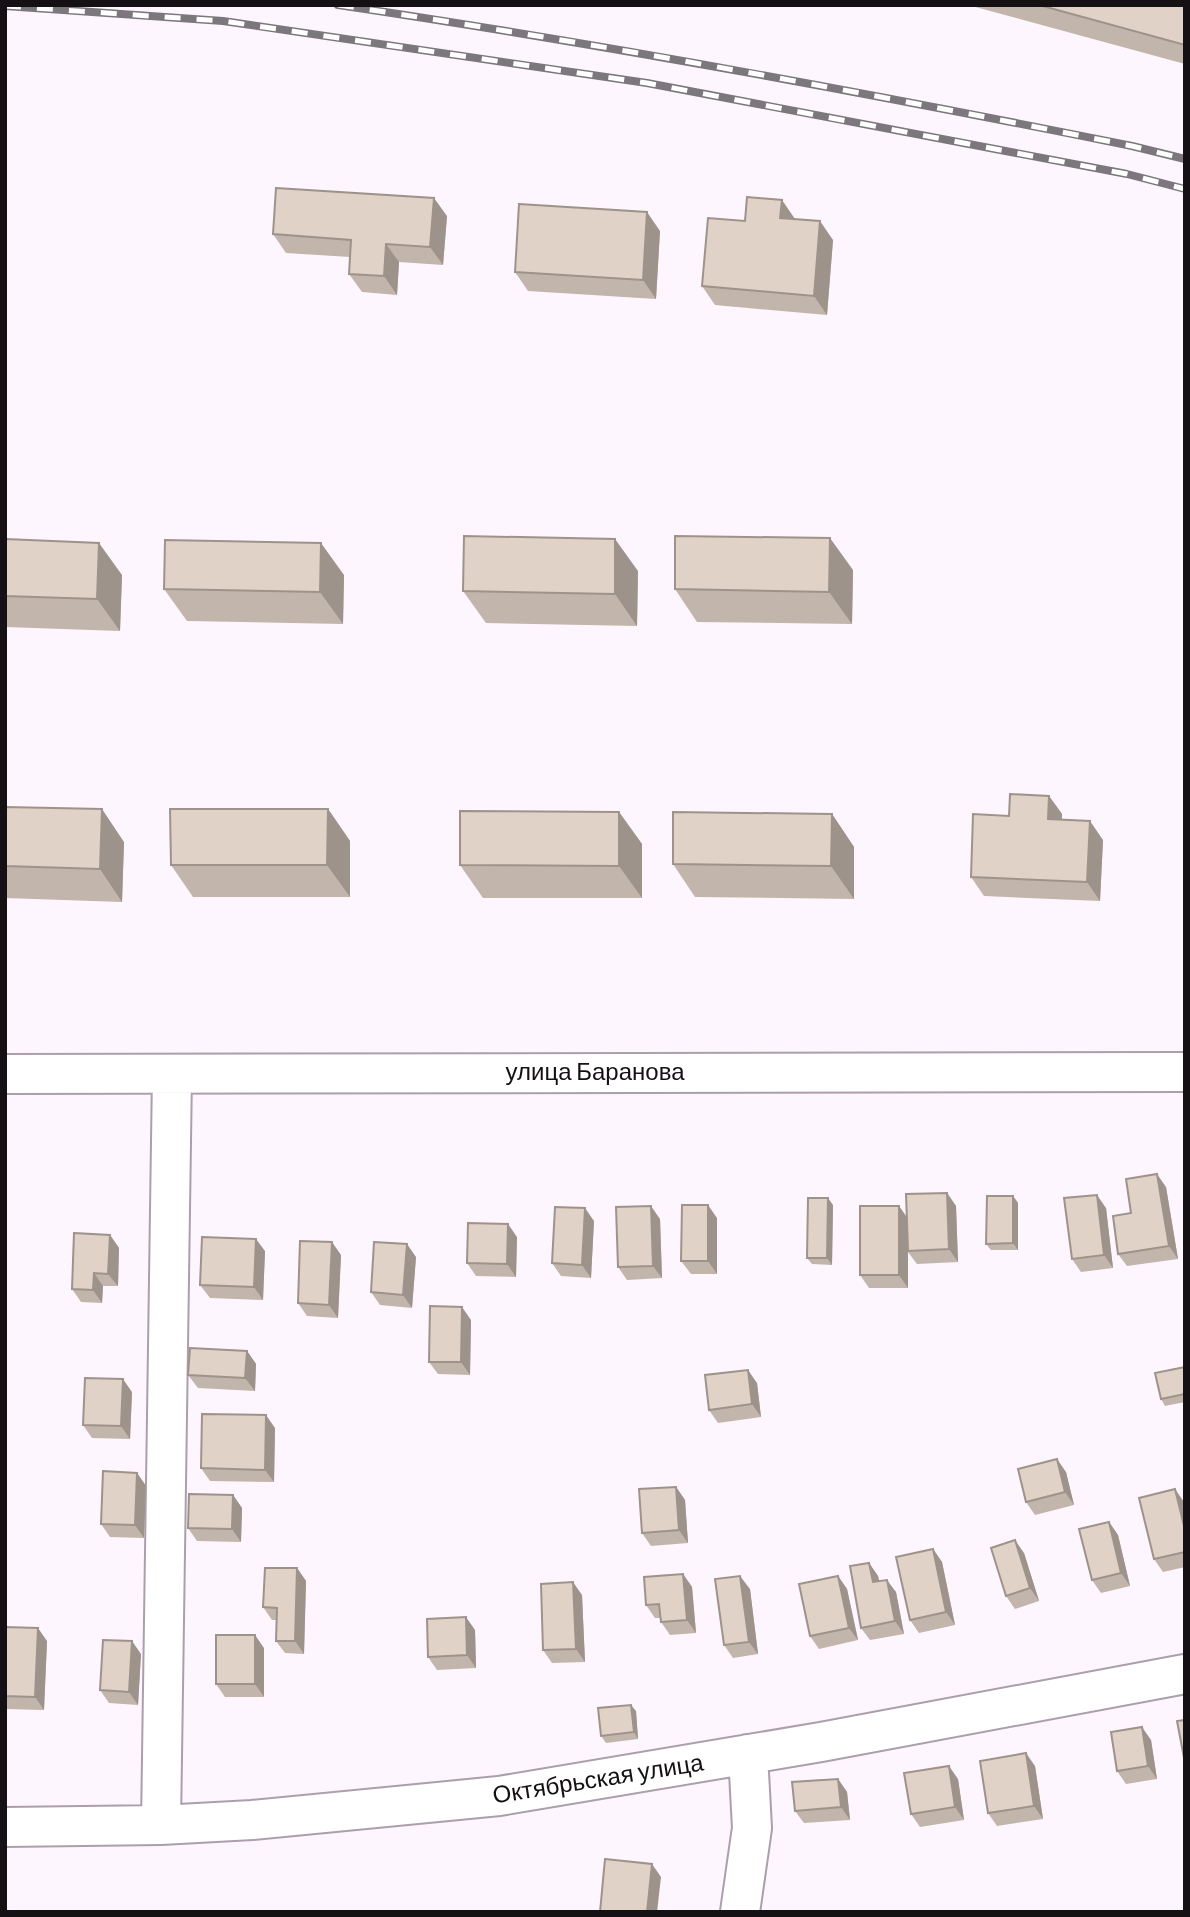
<svg xmlns="http://www.w3.org/2000/svg" width="1190" height="1917" viewBox="0 0 1190 1917" font-family="Barlow,sans-serif">
	<style>
		.lines { fill: none; stroke-linecap: round; stroke-linejoin: round }
		.minor-casing { stroke: #ab9fab; stroke-width: 42 }
		.minor { stroke: #fff; stroke-width: 38 }
		.rail-casing { stroke: #7c777c; stroke-width: 8 }
		.rail { stroke: #fff; stroke-width: 5; stroke-dasharray: 16; stroke-linecap: butt }
		.wall { fill: #c2b5ab }
		.shaded-wall { fill: #9e938b }
		.building { fill: #e1d2c7; stroke: #9e938b; stroke-width: 2 }
		.labels { text-anchor: middle; stroke-width: 6; stroke-linejoin: round; paint-order: stroke }
		.street-label { font-size: 24px; fill: #141014; stroke: #fff }
	</style>
	<rect width="100%" height="100%" fill="#fef6fe"/>
	<g class="lines">
		<defs>
			<path id="minor" d="M5 1074 1185 1072
				M161 1825 172 1074
				M5 1827 161 1825 252 1820 499 1796 821 1742 1185 1674
				M740 1912 752 1828 748 1754"/>
		</defs>
		<use href="#minor" class="minor-casing"/>
		<use href="#minor" class="minor"/>
		<defs>
			<path id="rail" d="M338 5C604 44 868 93 1132 146L1185 159
				M5 6 223 21 647 83 1127 174 1185 189"/>
		</defs>
		<use href="#rail" class="rail-casing"/>
		<use href="#rail" class="rail"/>
	</g>
	<path class="wall" d="M968 5H1185V64Z
		M447 216 443 265 399 262 397 295 362 292 349 274 350 257 286 253 273 234Z
		M795 219 833 240 827 315 715 305 702 286 745 221Z
		M660 231 656 299 528 291 515 272Z
		M5 539 122 575 120 631 5 627Z
		M853 570 852 624 697 622 675 589Z
		M638 571 637 626 486 623 463 591Z
		M344 575 343 624 187 621 164 589Z
		M1049 796 1062 814V820L1103 840 1100 901 984 896 971 877 1009 816Z
		M5 807 124 842 122 902 5 898Z
		M328 809 350 841V897H193L171 865Z
		M619 812 642 844V898H483L460 865Z
		M832 814 854 847V899L695 897 673 864Z
		M1166 1187 1178 1259 1127 1266 1118 1254 1131 1213Z
		M947 1193 956 1206 958 1262 917 1264 908 1252V1288H869L860 1275 899 1206 906 1216Z
		M1013 1196 1018 1203V1250H991L986 1244Z
		M833 1205 832 1265 812 1264 807 1258Z
		M1106 1208 1113 1268 1081 1272 1072 1259Z
		M717 1218V1274H691L681 1261Z
		M660 1219 662 1278 627 1280 618 1267Z
		M594 1221 591 1278 561 1276 552 1263Z
		M110 1235 119 1248 118 1286H103L102 1303 81 1302 72 1289Z
		M517 1237 516 1277 476 1276 467 1263Z
		M265 1251 263 1300 210 1298 200 1285Z
		M341 1255 338 1318 307 1316 298 1303Z
		M416 1257 412 1308 380 1305 371 1292Z
		M471 1320 470 1375 438 1374 429 1362Z
		M247 1351 256 1364 255 1391 198 1388 188 1375Z
		M1185 1367V1402L1165 1406 1161 1399Z
		M757 1383 761 1417 718 1423 709 1410Z
		M132 1392 130 1439 92 1438 83 1425Z
		M275 1428 274 1482 210 1481 201 1468Z
		M1066 1472 1074 1505 1035 1515 1026 1502Z
		M137 1473 146 1486 144 1538 110 1537 101 1524Z
		M676 1487 685 1500 688 1543 651 1546 642 1533Z
		M233 1495 242 1508 241 1542 197 1541 188 1528Z
		M1184 1502 1185 1567 1163 1572 1154 1559Z
		M1109 1522 1118 1535 1130 1586 1101 1593 1092 1580Z
		M933 1549 942 1562 955 1625 919 1633 910 1620Z
		M1024 1553 1039 1601 1015 1609 1006 1596Z
		M869 1563 878 1576 879 1581 896 1592 904 1634 870 1640 861 1628Z
		M297 1568 306 1581 304 1654 285 1653 276 1641V1620H272L263 1607Z
		M683 1574 692 1587 696 1633 670 1635 661 1622 660 1618H655L646 1605Z
		M838 1576 847 1589 858 1640 819 1649 810 1636Z
		M750 1589 758 1654 733 1658 724 1645Z
		M582 1595 585 1662 552 1663 543 1650Z
		M5 1627 47 1641 44 1710 5 1709Z
		M475 1630 476 1668 437 1670 428 1657Z
		M264 1648V1697H225L216 1684Z
		M141 1654 138 1705 109 1703 100 1690Z
		M636 1711 638 1739 606 1743 601 1736Z
		M1151 1740 1157 1779 1126 1784 1117 1771Z
		M1035 1766 1043 1819 997 1826 988 1813Z
		M838 1779 847 1792 850 1820 804 1823 795 1811Z
		M958 1779 964 1820 920 1827 911 1814Z"/>
	<path class="shaded-wall" d="M434 198 447 216 443 265 430 247Z
		M782 200 795 219 780 218Z
		M647 212 660 231 656 299 643 280Z
		M820 221 833 240 827 315 814 296Z
		M386 244 399 262 397 295 384 276Z
		M830 538 853 570 852 624 829 592Z
		M615 539 638 571 637 626 615 594Z
		M99 543 122 575 120 631 97 599Z
		M321 543 344 575 343 624 320 592Z
		M1049 796 1062 814 1061 838 1048 819Z
		M102 809 124 842 122 902 100 869Z
		M328 809 350 841V897L327 865Z
		M619 812 642 844V898L619 866Z
		M832 814 854 847V899L831 866Z
		M1090 821 1103 840 1100 901 1087 882Z
		M1157 1174 1166 1187 1178 1259 1169 1246Z
		M947 1193 956 1206 958 1262 949 1249Z
		M1097 1195 1106 1208 1113 1268 1104 1255Z
		M1013 1196 1018 1203V1250L1013 1243Z
		M828 1198 833 1205 832 1265 827 1258Z
		M708 1205 717 1218V1274L708 1261Z
		M651 1206 660 1219 662 1278 653 1266Z
		M899 1206 908 1219V1288L899 1275Z
		M585 1208 594 1221 591 1278 582 1265Z
		M508 1224 517 1237 516 1277 507 1264Z
		M110 1235 119 1248 118 1286 108 1274Z
		M256 1239 265 1251 263 1300 254 1287Z
		M332 1242 341 1255 338 1318 329 1305Z
		M407 1244 416 1257 412 1308 403 1295Z
		M94 1273 103 1286 102 1303 93 1290Z
		M462 1307 471 1320 470 1375 461 1362Z
		M247 1351 256 1364 255 1391 245 1378Z
		M748 1370 757 1383 761 1417 752 1404Z
		M123 1379 132 1392 130 1439 121 1426Z
		M266 1415 275 1428 274 1482 265 1470Z
		M1057 1459 1066 1472 1074 1505 1065 1492Z
		M137 1473 146 1486 144 1538 135 1525Z
		M676 1487 685 1500 688 1543 679 1530Z
		M1175 1489 1184 1502 1185 1506V1530Z
		M233 1495 242 1508 241 1542 232 1529Z
		M1109 1522 1118 1535 1130 1586 1121 1573Z
		M1015 1540 1024 1553 1039 1601 1030 1588Z
		M933 1549 942 1562 955 1625 946 1612Z
		M869 1563 878 1576 882 1595 873 1582Z
		M297 1568 306 1581 304 1654 295 1641Z
		M683 1574 692 1587 696 1633 687 1620Z
		M740 1576 750 1589 758 1654 749 1642Z
		M838 1576 847 1589 858 1640 849 1628Z
		M887 1580 896 1592 904 1634 895 1621Z
		M573 1582 582 1595 585 1662 576 1649Z
		M466 1617 475 1630 476 1668 467 1655Z
		M38 1628 47 1641 44 1710 35 1697Z
		M255 1635 264 1648V1697L255 1684Z
		M132 1641 141 1654 138 1705 129 1692Z
		M631 1705 636 1711 638 1739 634 1732Z
		M1142 1727 1151 1740 1157 1779 1148 1766Z
		M1026 1753 1035 1766 1043 1819 1034 1806Z
		M949 1766 958 1779 964 1820 955 1807Z
		M838 1779 847 1792 850 1820 841 1807Z
		M652 1864 661 1877 657 1912H647Z"/>
	<path class="building" d="M1039 5H1185V45Z
		M276 188 434 198 430 247 386 244 384 276 349 274 351 240 273 234Z
		M747 197 782 200 780 218 820 221 814 296 702 286 708 218 745 221Z
		M519 204 647 212 643 280 515 272Z
		M464 536 615 539V594L463 591Z
		M675 536 830 538 829 592 675 589Z
		M5 539 99 543 97 599 5 596Z
		M165 540 321 543 320 592 164 589Z
		M1010 794 1049 796 1048 819 1090 821 1087 882 971 877 973 814 1009 816Z
		M5 807 102 809 100 869 5 866Z
		M170 809H328L327 865H171Z
		M460 811 619 812V866L460 865Z
		M673 812 832 814 831 866 673 864Z
		M1157 1174 1169 1246 1118 1254 1113 1216 1131 1213 1126 1179Z
		M947 1193 949 1249 908 1251 906 1194Z
		M1097 1195 1104 1255 1072 1259 1064 1198Z
		M987 1196H1013V1243L986 1244Z
		M808 1198H828L827 1258H807Z
		M682 1205H708V1261H681Z
		M651 1206 653 1266 618 1267 616 1207Z
		M860 1206H899V1275H860Z
		M555 1207 585 1208 582 1265 552 1263Z
		M468 1223 508 1224 507 1264 467 1263Z
		M74 1233 110 1235 108 1274 94 1273 93 1290 72 1289Z
		M202 1237 256 1239 254 1287 200 1285Z
		M300 1241 332 1242 329 1305 298 1303Z
		M374 1242 407 1244 403 1295 371 1292Z
		M430 1306 462 1307 461 1362H429Z
		M190 1348 247 1351 245 1378 188 1375Z
		M1185 1367V1394L1161 1399 1155 1373Z
		M748 1370 752 1404 709 1410 705 1375Z
		M85 1378 123 1379 121 1426 83 1425Z
		M202 1414 266 1415 265 1470 201 1468Z
		M1057 1459 1065 1492 1026 1502 1018 1469Z
		M103 1471 137 1473 135 1525 101 1524Z
		M676 1487 679 1530 642 1533 639 1489Z
		M1175 1489 1185 1530V1552L1154 1559 1139 1498Z
		M189 1494 233 1495 232 1529 188 1528Z
		M1109 1522 1121 1573 1092 1580 1079 1529Z
		M1015 1540 1030 1588 1006 1596 991 1548Z
		M933 1549 946 1612 910 1620 896 1557Z
		M869 1563 873 1582 887 1580 895 1621 861 1628 850 1566Z
		M265 1568H297L295 1641H276L277 1608 263 1607Z
		M683 1574 687 1620 661 1622 659 1604 646 1605 644 1577Z
		M740 1576 749 1642 724 1645 715 1579Z
		M838 1576 849 1628 810 1636 799 1584Z
		M573 1582 576 1649 543 1650 541 1584Z
		M466 1617 467 1655 428 1657 427 1619Z
		M5 1627 38 1628 35 1697 5 1696Z
		M216 1635H255V1684H216Z
		M103 1640 132 1641 129 1692 100 1690Z
		M631 1705 634 1732 601 1736 598 1708Z
		M1185 1720V1763L1177 1721Z
		M1142 1727 1148 1766 1117 1771 1111 1732Z
		M1026 1753 1034 1806 988 1813 980 1761Z
		M949 1766 955 1807 911 1814 904 1773Z
		M838 1779 841 1807 795 1811 792 1782Z
		M605 1859 652 1864 647 1912H600Z"/>
	<g class="labels">
		<g class="street-label">
			<text x="595" y="1080">улица Баранова</text>
			<text transform="translate(598 1779) rotate(-9)" y="8">Октябрьская улица</text>
		</g>
	</g>
	<rect width="1190" height="1917" fill="none" stroke="#141014" stroke-width="14"/>
</svg>
